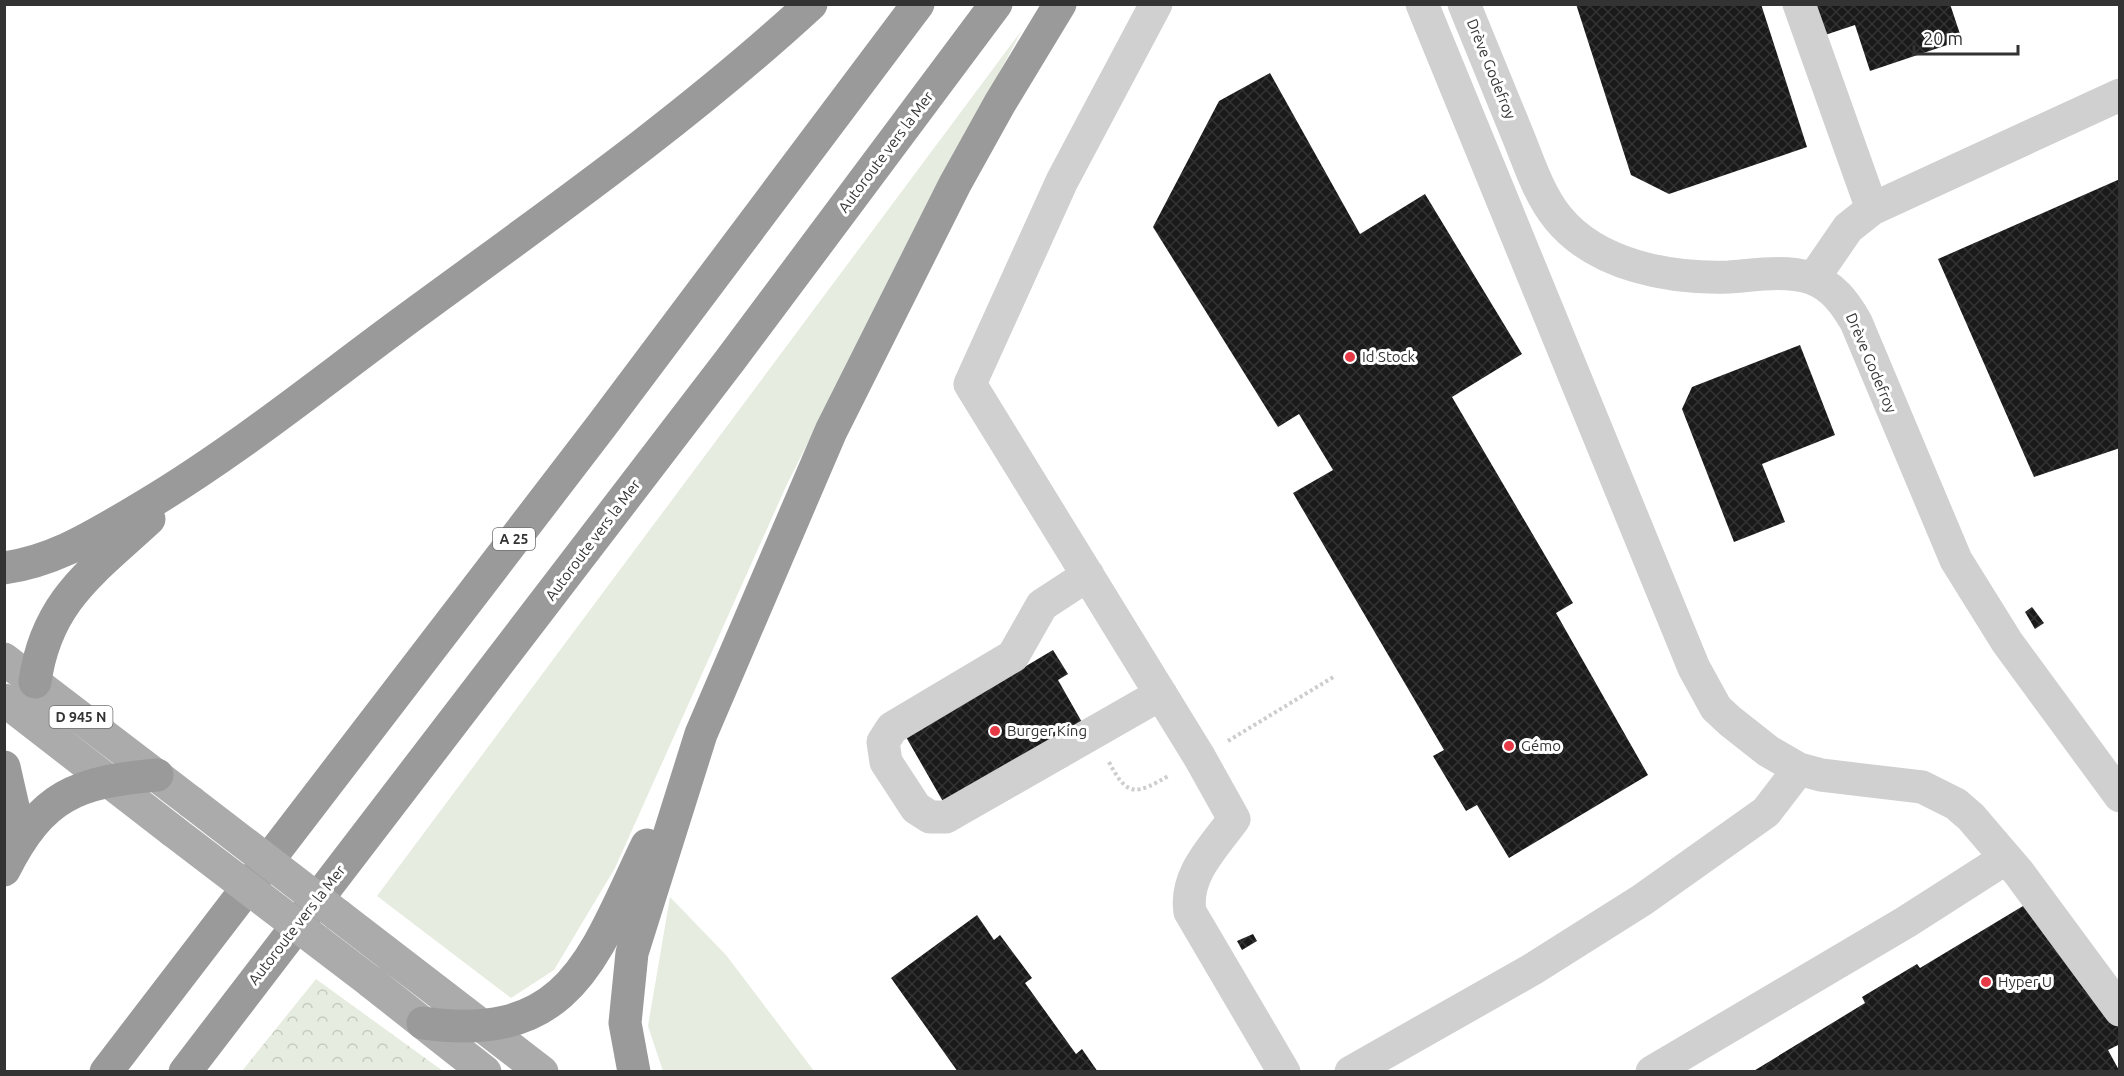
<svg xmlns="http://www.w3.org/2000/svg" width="2124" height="1076" viewBox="0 0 2124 1076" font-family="Ubuntu,sans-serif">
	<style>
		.grass { fill: #e6ecdf }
		.forest { fill: url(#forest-crowns) }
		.building { fill: url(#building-cross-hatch) }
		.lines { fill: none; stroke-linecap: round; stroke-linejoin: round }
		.path { stroke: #cdcdcd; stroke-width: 4; stroke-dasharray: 3 3; stroke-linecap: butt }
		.minor { stroke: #d0d0d0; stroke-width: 33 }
		.major { stroke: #ababab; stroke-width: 33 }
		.highway { stroke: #9a9a9a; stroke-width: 33 }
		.major-bridge { stroke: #ababab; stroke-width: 33 }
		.poi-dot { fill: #e63946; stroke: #fff; stroke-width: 2 }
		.labels { text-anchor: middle; stroke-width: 6; stroke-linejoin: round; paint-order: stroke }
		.shield { fill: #fff; stroke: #707070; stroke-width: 1.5 }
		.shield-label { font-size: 14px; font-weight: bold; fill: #333 }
		.street-label { font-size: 15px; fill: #333; stroke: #fff }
		.poi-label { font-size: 15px; fill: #333; stroke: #fff; text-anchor: start }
	</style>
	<defs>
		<pattern id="forest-crowns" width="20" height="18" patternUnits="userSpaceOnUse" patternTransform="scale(1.5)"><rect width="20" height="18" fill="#e6ecdf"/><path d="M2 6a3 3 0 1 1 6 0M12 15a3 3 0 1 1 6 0" fill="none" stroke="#c6cbc0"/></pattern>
		<pattern id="building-cross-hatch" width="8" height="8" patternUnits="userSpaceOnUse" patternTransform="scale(1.5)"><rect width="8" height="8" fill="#1a1a1a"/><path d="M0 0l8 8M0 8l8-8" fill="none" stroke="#333"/></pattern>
	</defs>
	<rect width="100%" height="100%" fill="#fff"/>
	<path class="grass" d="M1022 30 917 227 788 482 615 868 554 970 511 998 377 896Z
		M670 897 726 955 814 1071H663L648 1026Z"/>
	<path class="forest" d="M316 979 443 1071H242Z"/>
	<path class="building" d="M1576 4H1761L1807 147 1669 194 1631 175Z
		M1814 4H1950L1962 40 1870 71 1855 25 1825 35Z
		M1270 73 1360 234 1425 194 1522 354 1452 397 1573 603 1556 613 1648 775 1509 858 1477 805 1466 811 1433 756 1444 750 1293 493 1333 470 1299 414 1278 427 1153 227 1219 101Z
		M2120 179V448L2034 477 1938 259Z
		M1800 345 1835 435 1762 464 1785 522 1734 542 1682 409 1692 387Z
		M2032 607 2044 623 2035 629 2025 612Z
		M1053 650 1068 674 1058 680 1083 724 945 805 906 737Z
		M2028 903 2120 1029V1044L2108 1050 2120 1072H1752L1865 1003 1862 997 1917 964 1920 968Z
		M977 915 994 940 1000 935 1032 978 1025 983 1076 1054 1082 1049 1098 1072H958L891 978Z
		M1253 934 1257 941 1242 950 1237 941Z"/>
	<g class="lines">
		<path class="path" d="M1228 741 1335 676
			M1109 762C1128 799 1137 794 1170 775"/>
		<path class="minor" d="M1156 4 1062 181 970 384 1200 758 1234 819C1214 847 1184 875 1190 912L1284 1072
			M1422 4 1694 668 1716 708 1730 721 1768 751 1799 769 1821 775 1922 787 1956 804 1971 817 2019 873 2120 1010
			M1464 4C1482 48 1500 92 1518 136 1529 163 1539 195 1558 218 1597 266 1671 279 1729 277 1756 275 1785 270 1811 278 1833 286 1845 303 1856 322L1956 560 2007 642 2120 796
			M1799 4 1872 209
			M1813 279 1848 228 1872 209 2120 95
			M1088 575 1042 605 1013 656 892 728 883 742 886 762 916 808 930 817H946L1161 694
			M1351 1072 1531 970 1642 900 1766 812 1799 769
			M1652 1072 1906 922 2006 858"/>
		<path class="major" d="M4 659 191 802
			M4 700 173 831
			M338 915 542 1072
			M371 982 485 1072"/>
		<path class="highway" d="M4 568C53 561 90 538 131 514 226 459 311 390 399 325 539 222 683 122 811 4
			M35 682C46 601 93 571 149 519
			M4 767 14 811V851
			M4 870C42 795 76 782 157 775
			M423 1023C571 1044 593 957 647 845
			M106 1072 602 425 918 4
			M185 1072 731 359 996 4
			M634 1072 625 1023 632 953 701 734 831 431 955 184 1000 103 1060 4"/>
		<path class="major-bridge" d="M191 802 338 915
			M173 831 371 982"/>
	</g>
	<g class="poi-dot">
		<circle cx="1350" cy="357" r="6"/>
		<circle cx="995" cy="731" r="6"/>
		<circle cx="1509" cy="746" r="6"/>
		<circle cx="1986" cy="982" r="6"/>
	</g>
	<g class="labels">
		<g class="shield">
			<rect x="493" y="528" width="42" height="22" rx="4.5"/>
			<rect x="49.5" y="706" width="63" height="22" rx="4.5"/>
		</g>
		<g class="shield-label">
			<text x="514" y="544">A 25</text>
			<text x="81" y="722">D 945 N</text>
		</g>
		<g class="street-label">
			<text transform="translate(1491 69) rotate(68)" y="5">Drève Godefroy</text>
			<text transform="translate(886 152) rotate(-53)" y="5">Autoroute vers la Mer</text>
			<text transform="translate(1871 363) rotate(67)" y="5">Drève Godefroy</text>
			<text transform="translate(593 540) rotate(-53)" y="5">Autoroute vers la Mer</text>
			<text transform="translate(297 925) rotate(-52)" y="5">Autoroute vers la Mer</text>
		</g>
		<g class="poi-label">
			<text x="1362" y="362">Id Stock</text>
			<text x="1007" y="736">Burger King</text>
			<text x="1521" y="751">Gémo</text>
			<text x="1998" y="987">Hyper U</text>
		</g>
	</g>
	<rect width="2124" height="1076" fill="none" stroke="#333333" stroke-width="12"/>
	<path d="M1914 45v9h104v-9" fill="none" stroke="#333333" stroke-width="3"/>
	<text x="1923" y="45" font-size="18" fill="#333333" stroke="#ffffff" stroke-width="4.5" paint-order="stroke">20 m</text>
</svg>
